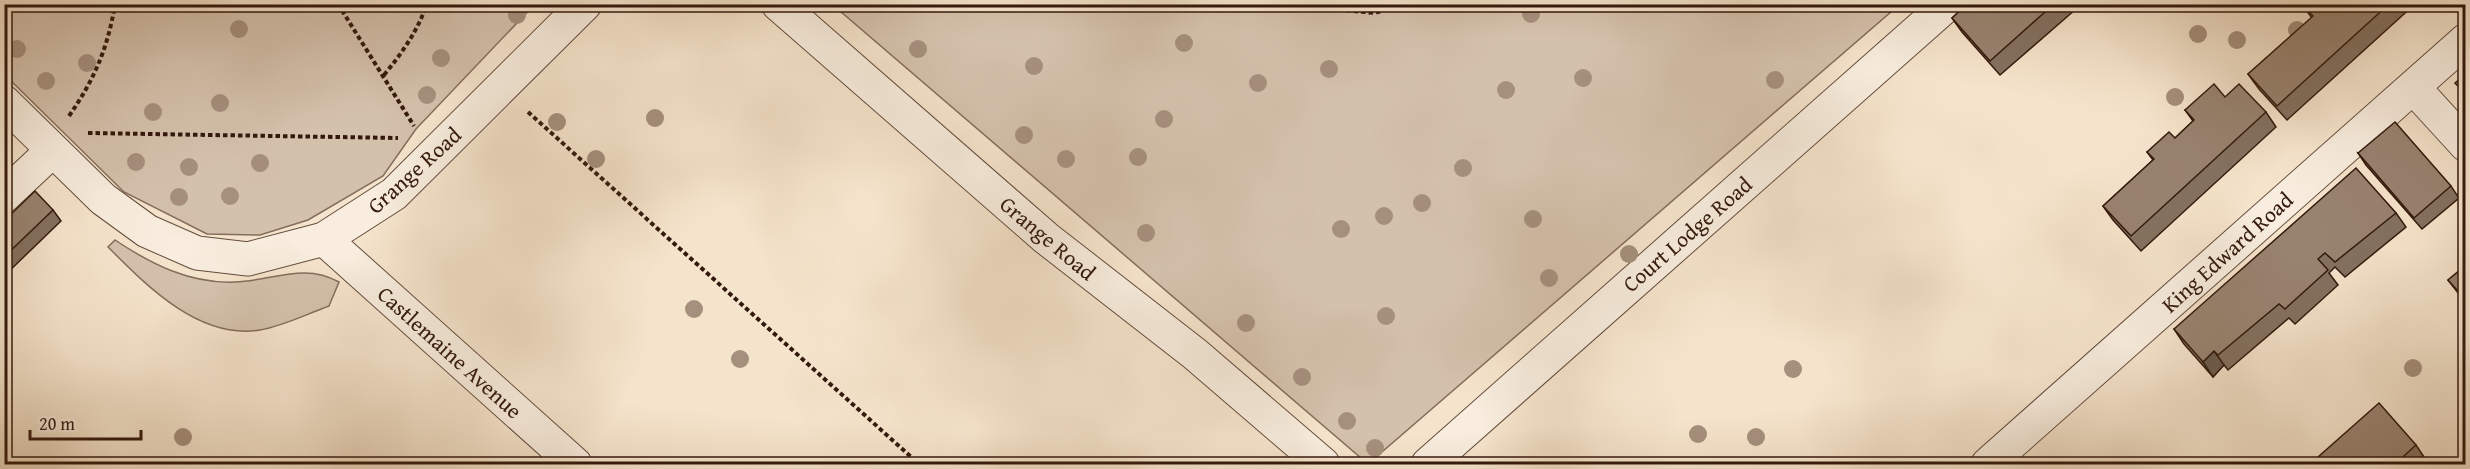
<svg xmlns="http://www.w3.org/2000/svg" width="2470" height="469" viewBox="0 0 2470 469" font-family="'Gentium Book Plus',serif">
	<style>
		.green { fill: #d4c1ac; stroke: #846d5c; stroke-width: 1.5 }
		.lines { fill: none; stroke-linecap: round; stroke-linejoin: round }
		.minor-casing { stroke: #644c3d; stroke-width: 35 }
		.tertiary-casing { stroke: #644c3d; stroke-width: 35 }
		.path { stroke: #33190d; stroke-width: 4; stroke-dasharray: 4.5 3; stroke-linecap: butt }
		.minor { stroke: #f8edde; stroke-width: 33 }
		.tertiary { stroke: #f8edde; stroke-width: 33 }
		.tree { fill: #a5907d }
		.wall { fill: #837160; stroke: #33190d; stroke-width: 1.5 }
		.shaded-wall { fill: #6a5c4e; stroke: #33190d; stroke-width: 1.5 }
		.building { fill: #988370; stroke: #33190d; stroke-width: 1.5 }
		.labels { text-anchor: middle; stroke-width: 4.5; stroke-linejoin: round; paint-order: stroke }
		.street-label { font-size: 22px; fill: #33190d; stroke: #f8edde }
	</style>
	<rect width="100%" height="100%" fill="#f5e4cc"/>
	<filter id="stains"><feTurbulence type="fractalNoise" baseFrequency=".00333" numOctaves="4"/><feColorMatrix values="0 0 0 0 .2 0 0 0 0 .09 0 0 0 0 .02 0 0 0 .5 -.17"/></filter>
	<radialGradient id="worn" r=".72"><stop offset=".6" stop-color="#630" stop-opacity="0"/><stop offset="1" stop-color="#630" stop-opacity=".3"/></radialGradient>
	<path class="green" d="M4 5 5 4 534 5 416 129 383 176 308 220 260 235 207 234 124 192 5 75Z
		M833 5H1899L1368 464Z
		M115 240C151 264 190 284 235 282 272 281 304 262 339 282L329 306C307 314 283 326 260 330 199 340 146 285 108 247Z"/>
	<g class="lines">
		<defs>
			<path id="minor" d="M2413 87 2466 145
				M4 196 52 151
				M324 239 575 464
				M1428 464 1948 4
				M1988 464 2466 40"/>
			<path id="tertiary" d="M778 4 1046 238 1195 354 1323 464
				M4 102 103 199 147 231 197 253 248 259 324 239 394 194 585 4"/>
		</defs>
		<use href="#minor" class="minor-casing"/>
		<use href="#tertiary" class="tertiary-casing"/>
		<path class="path" d="M338 4 414 126
			M1279 4 1375 13 1405 4
			M384 75C402 53 417 32 427 4
			M528 112 919 464
			M69 116C94 80 108 48 115 4
			M88 133 398 138"/>
		<use href="#minor" class="minor"/>
		<use href="#tertiary" class="tertiary"/>
	</g>
	<g class="tree">
		<circle cx="1531" cy="14" r="9"/>
		<circle cx="517" cy="15" r="9"/>
		<circle cx="239" cy="29" r="9"/>
		<circle cx="2297" cy="30" r="9"/>
		<circle cx="2198" cy="34" r="9"/>
		<circle cx="2237" cy="40" r="9"/>
		<circle cx="1184" cy="43" r="9"/>
		<circle cx="17" cy="49" r="9"/>
		<circle cx="918" cy="49" r="9"/>
		<circle cx="441" cy="58" r="9"/>
		<circle cx="87" cy="63" r="9"/>
		<circle cx="1034" cy="66" r="9"/>
		<circle cx="1329" cy="69" r="9"/>
		<circle cx="1583" cy="78" r="9"/>
		<circle cx="1775" cy="80" r="9"/>
		<circle cx="46" cy="81" r="9"/>
		<circle cx="1258" cy="83" r="9"/>
		<circle cx="1506" cy="90" r="9"/>
		<circle cx="427" cy="95" r="9"/>
		<circle cx="2175" cy="97" r="9"/>
		<circle cx="220" cy="103" r="9"/>
		<circle cx="153" cy="112" r="9"/>
		<circle cx="655" cy="118" r="9"/>
		<circle cx="1164" cy="119" r="9"/>
		<circle cx="557" cy="122" r="9"/>
		<circle cx="1024" cy="135" r="9"/>
		<circle cx="1138" cy="157" r="9"/>
		<circle cx="596" cy="159" r="9"/>
		<circle cx="1066" cy="159" r="9"/>
		<circle cx="136" cy="162" r="9"/>
		<circle cx="260" cy="163" r="9"/>
		<circle cx="189" cy="167" r="9"/>
		<circle cx="1463" cy="168" r="9"/>
		<circle cx="230" cy="196" r="9"/>
		<circle cx="179" cy="197" r="9"/>
		<circle cx="1422" cy="203" r="9"/>
		<circle cx="1384" cy="216" r="9"/>
		<circle cx="1533" cy="219" r="9"/>
		<circle cx="1341" cy="229" r="9"/>
		<circle cx="1146" cy="233" r="9"/>
		<circle cx="1629" cy="254" r="9"/>
		<circle cx="1549" cy="278" r="9"/>
		<circle cx="694" cy="309" r="9"/>
		<circle cx="1386" cy="316" r="9"/>
		<circle cx="1246" cy="323" r="9"/>
		<circle cx="740" cy="359" r="9"/>
		<circle cx="2413" cy="368" r="9"/>
		<circle cx="1793" cy="369" r="9"/>
		<circle cx="1302" cy="377" r="9"/>
		<circle cx="1347" cy="421" r="9"/>
		<circle cx="1698" cy="434" r="9"/>
		<circle cx="183" cy="437" r="9"/>
		<circle cx="1756" cy="437" r="9"/>
		<circle cx="1375" cy="448" r="9"/>
	</g>
	<path class="wall" d="M1967 4H2072L2076 9 2000 75 1962 32 1952 18Z
		M2325 4H2415L2287 120 2259 89 2248 74 2312 18 2303 6 2323 7Z
		M2225 97 2266 112 2276 127 2141 251 2113 220 2103 206 2153 160 2147 152 2175 138 2193 121 2185 110Z
		M2358 153 2451 186 2459 198 2422 229 2366 165Z
		M53 210 61 221 4 276V221Z
		M2396 213 2406 227 2345 277 2335 267 2329 273 2338 285 2295 324 2289 318 2228 370 2224 365 2213 377 2184 344 2174 329Z
		M2466 265V303L2448 280Z
		M2416 445 2426 460 2421 465H2309Z"/>
	<path class="shaded-wall" d="M2214 351 2224 365 2213 377 2203 362Z"/>
	<path class="building" d="M1967 4H2054L1990 61 1952 18Z
		M2305 4H2321L2323 7 2326 4H2389L2277 106 2248 74 2313 16 2303 6Z
		M2466 74V94L2455 83Z
		M2214 84 2225 97 2239 84 2266 112 2131 236 2103 206 2154 159 2147 152 2169 132 2175 138 2194 120 2185 110Z
		M2395 122 2451 186 2414 218 2358 153Z
		M2356 168 2396 213 2335 262 2325 253 2318 259 2328 270 2285 309 2279 304 2218 355 2214 351 2203 362 2174 329Z
		M35 191 53 210 4 257V221Z
		M2466 265V300L2448 280Z
		M2379 403 2416 445 2394 465H2309Z"/>
	<g class="labels">
		<g class="street-label">
			<text transform="translate(414 170) rotate(-42)" y="8">Grange Road</text>
			<text transform="translate(1687 234) rotate(-41)" y="8">Court Lodge Road</text>
			<text transform="translate(1048 238) rotate(40)" y="8">Grange Road</text>
			<text transform="translate(2227 252) rotate(-42)" y="8">King Edward Road</text>
			<text transform="translate(450 352) rotate(42)" y="8">Castlemaine Avenue</text>
		</g>
	</g>
	<rect width="2470" height="469" fill="none" stroke="#f5e4cc" stroke-width="24"/>
	<rect x="6" y="6" width="2458" height="457" fill="none" stroke="#33190d" stroke-width="3"/>
	<rect x="12" y="12" width="2446" height="445" fill="none" stroke="#33190d" stroke-width="1.5"/>
	<path d="M30 430v9h111v-9" fill="none" stroke="#33190d" stroke-width="3"/>
	<text x="39" y="430" font-size="18" fill="#33190d" stroke="#f8edde" stroke-width="4.5" paint-order="stroke">20 m</text>
	<rect width="100%" height="100%" filter="url(#stains)"/>
	<rect width="100%" height="100%" fill="url(#worn)"/>
</svg>
